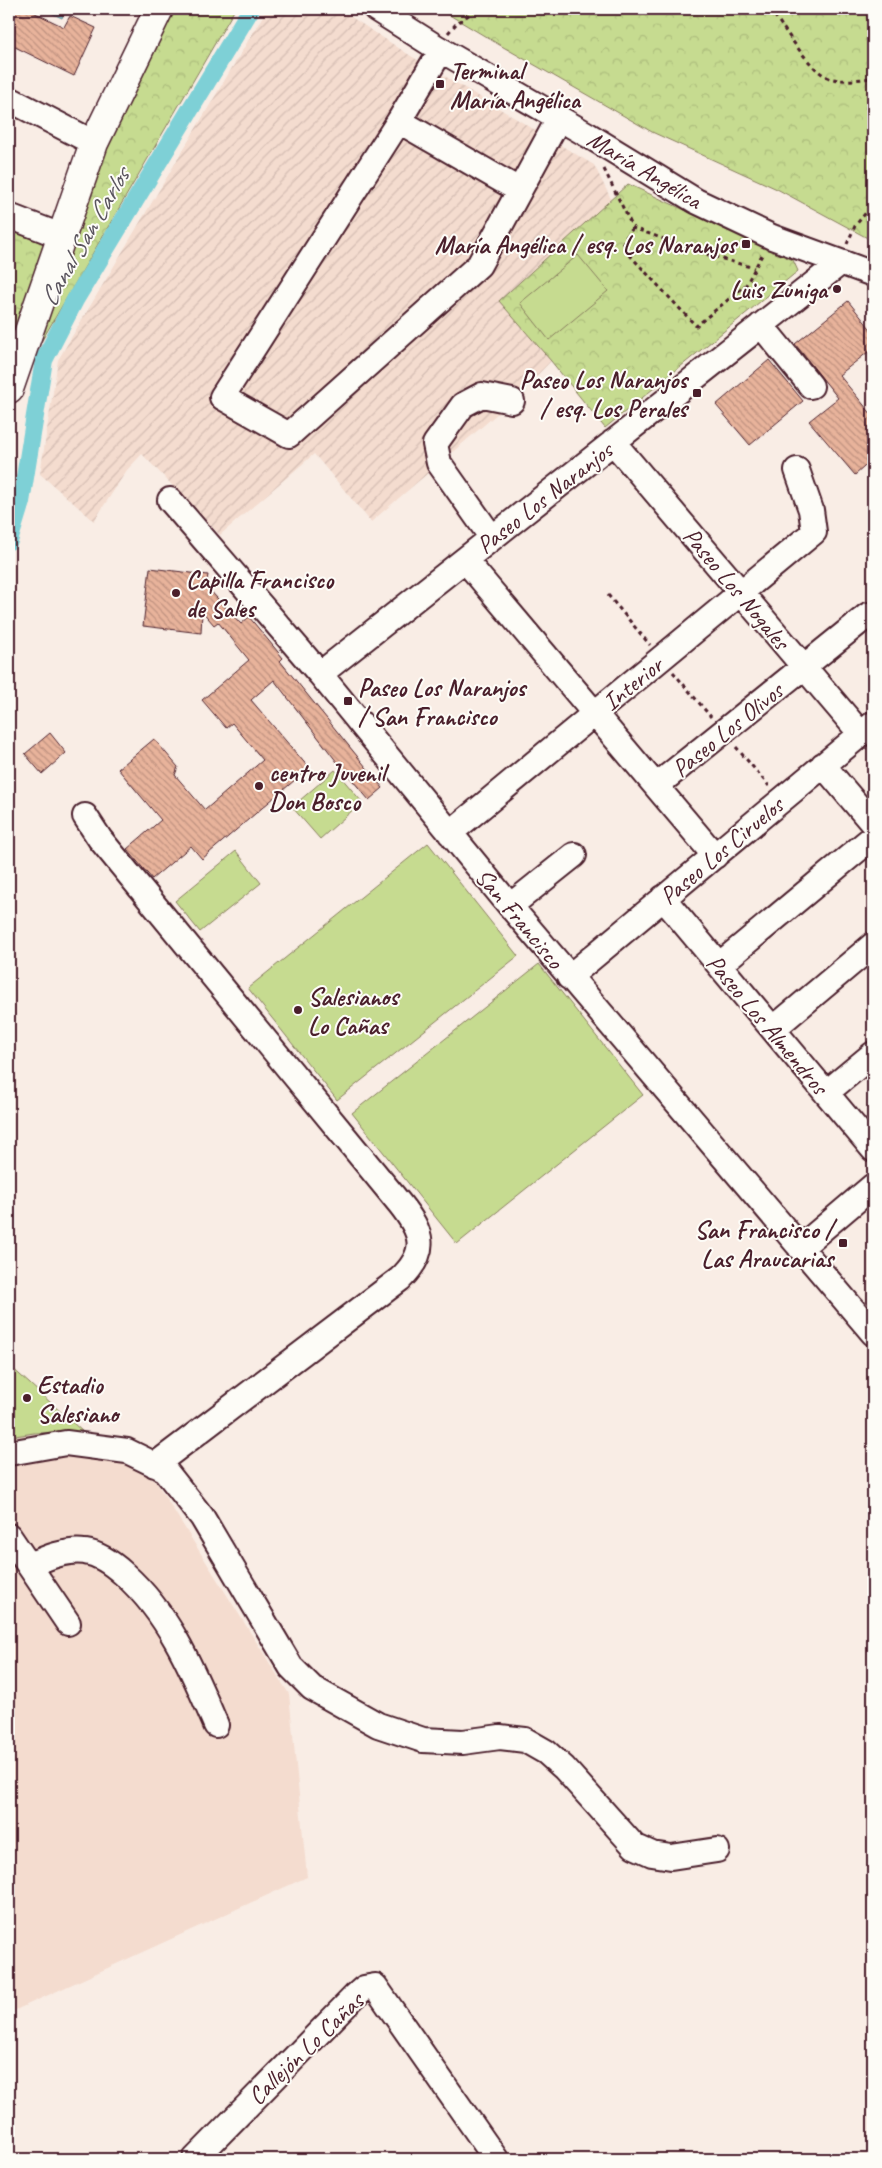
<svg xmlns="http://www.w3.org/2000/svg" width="882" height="2168" viewBox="0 0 882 2168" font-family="Caveat,sans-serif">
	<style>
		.built { fill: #f4dccf }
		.industrial { fill: url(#industrial-furrows) }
		.park { fill: url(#park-crowns); stroke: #887d5e }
		.pitch { fill: #c6db90; stroke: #887d5e }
		.water { fill: #7ed0d6; stroke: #698992 }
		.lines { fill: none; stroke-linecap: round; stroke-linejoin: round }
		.canal { stroke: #7ed0d6; stroke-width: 18 }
		.building { fill: url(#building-back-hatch); stroke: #4a1f2b }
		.minor-casing { stroke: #4a1f2b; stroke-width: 28 }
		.major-casing { stroke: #4a1f2b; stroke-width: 31 }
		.path { stroke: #4a1f2b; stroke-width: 3; stroke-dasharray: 4 4; stroke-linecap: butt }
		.minor { stroke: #fdfcf7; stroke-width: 24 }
		.major { stroke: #fdfcf7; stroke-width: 28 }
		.poi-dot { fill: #4a1f2b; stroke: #fdfcf7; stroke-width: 2 }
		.labels { text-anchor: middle; stroke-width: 4; stroke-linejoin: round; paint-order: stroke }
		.poi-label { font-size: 25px; font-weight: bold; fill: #4a1f2b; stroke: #fdfcf7; text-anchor: start }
		.street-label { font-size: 25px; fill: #4a1f2b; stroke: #fdfcf7 }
		.water-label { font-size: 26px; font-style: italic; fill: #5a545e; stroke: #fdfcf7 }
	</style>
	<defs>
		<pattern id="industrial-furrows" width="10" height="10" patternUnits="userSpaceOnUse" patternTransform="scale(1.25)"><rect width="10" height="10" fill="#f4dccf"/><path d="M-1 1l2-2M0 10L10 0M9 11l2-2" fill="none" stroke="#d3bcb2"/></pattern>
		<pattern id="park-crowns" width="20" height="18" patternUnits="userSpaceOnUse" patternTransform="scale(1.25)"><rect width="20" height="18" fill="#c6db90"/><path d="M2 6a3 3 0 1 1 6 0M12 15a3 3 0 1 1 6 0" fill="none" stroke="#acbc7c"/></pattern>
		<pattern id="building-back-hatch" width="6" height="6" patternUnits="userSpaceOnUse" patternTransform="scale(1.25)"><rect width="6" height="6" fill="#e8b39b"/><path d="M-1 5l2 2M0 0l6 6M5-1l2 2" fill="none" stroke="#be917f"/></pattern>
	</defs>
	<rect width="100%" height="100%" fill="#f9ede5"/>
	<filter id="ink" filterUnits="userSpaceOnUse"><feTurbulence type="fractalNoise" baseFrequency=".02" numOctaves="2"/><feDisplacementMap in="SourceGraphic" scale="10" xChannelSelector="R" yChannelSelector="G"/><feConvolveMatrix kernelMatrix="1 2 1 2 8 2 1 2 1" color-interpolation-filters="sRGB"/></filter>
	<g filter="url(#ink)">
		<path class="built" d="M58 1431 83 1432 156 1482 289 1694 307 1877 9 2013V1437Z"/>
		<path class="industrial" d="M267 9H339L411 56 594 165 611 199 499 301 551 361 512 401 371 522 314 454 220 535 142 454 127 470 94 521 40 474 58 360Z"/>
		<path class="park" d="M169 9H235L34 354 88 177Z
			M436 9H873V241L777 189 652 132 498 44 441 10Z
			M628 184 793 260 798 271 605 428 551 361 499 301Z
			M19 226 51 238 9 361V245Z"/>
		<path class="pitch" d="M578 255 608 291 549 340 520 303Z
			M335 770 362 802 320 839 292 807Z
			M428 843 518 956 337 1100 248 988Z
			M236 851 261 883 200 932 175 901Z
			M539 964 643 1095 457 1244 352 1113Z
			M9 1365 83 1432 34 1433 9 1437Z"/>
		<path class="water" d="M42 9H56L64 13 62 18Z"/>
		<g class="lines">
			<path class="canal" d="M9 541 21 502 44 360 75 300 251 9"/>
		</g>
		<path class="building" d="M9 9H27L64 27 70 16 96 28 74 76 9 44Z
			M848 301 873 332V348L839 375 873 416V459L855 475 809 421 838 398 795 344Z
			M769 360 803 401 750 445 716 405Z
			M150 568 208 575 206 586 241 624 249 617 283 658 280 661 383 788 369 800 337 762 274 680 251 700 309 768 202 859 191 846 152 879 127 849 161 820 118 769 154 739 178 767 175 775 205 810 263 760 232 723 226 728 202 700 249 660 218 622 214 625 202 611 201 633 143 626Z
			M50 733 66 753 42 774 25 754Z"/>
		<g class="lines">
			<defs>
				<path id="minor" d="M376 9 436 47 588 135 696 201 772 237 873 274
					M9 99 94 143
					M399 121 441 50
					M519 190 399 121 222 397 289 435 479 265 559 118
					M9 216 53 233
					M761 325 811 386
					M613 442 861 734
					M170 500 320 674 510 906 873 1333
					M492 538 439 463 435 444 463 405 482 395 512 401
					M465 560 715 856
					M320 674 840 263
					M823 765 873 824
					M656 786 868 615
					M85 816 100 839 400 1204C423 1233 429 1251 400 1279L155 1465
					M450 833 814 532 811 510 797 470
					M663 898 873 1149
					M510 906 574 855
					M719 965 873 837
					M569 977 873 724
					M773 1029 873 945
					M826 1093 873 1054
					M800 1248 873 1186
					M9 1453 66 1443 127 1451 164 1469 202 1517 291 1667 312 1688 378 1725 423 1740 463 1742 500 1737 525 1740 546 1752 564 1768 634 1846 652 1854 671 1857 717 1850
					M9 1536 68 1623
					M30 1565C46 1558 67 1549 85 1552 100 1554 113 1564 124 1574 170 1615 192 1669 216 1725
					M195 2159 355 1996 364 1988 375 1986 496 2159"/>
				<path id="major" d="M9 389 94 143 159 9"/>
			</defs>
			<use href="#minor" class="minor-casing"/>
			<use href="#major" class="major-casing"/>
			<path class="path" d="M770 9C782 25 809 69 827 77 840 83 859 79 873 78
				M448 33 456 24 477 9
				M604 169 633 228 709 255 754 268
				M633 228 624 240V249L696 326 746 285 763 253
				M847 244 855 226 873 204
				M608 595 650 645
				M673 672 711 717
				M736 747 769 786"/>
			<use href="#minor" class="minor"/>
			<use href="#major" class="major"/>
		</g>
	</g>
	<g class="poi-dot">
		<rect x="435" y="79" width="10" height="10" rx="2.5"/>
		<rect x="741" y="239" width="10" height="10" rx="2.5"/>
		<circle cx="837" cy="289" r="5"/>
		<rect x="692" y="388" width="10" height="10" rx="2.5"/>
		<circle cx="176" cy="593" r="5"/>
		<rect x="343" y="696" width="10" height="10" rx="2.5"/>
		<circle cx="259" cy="786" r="5"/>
		<circle cx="298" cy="1010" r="5"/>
		<rect x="838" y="1238" width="10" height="10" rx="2.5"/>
		<circle cx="27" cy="1398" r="5"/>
	</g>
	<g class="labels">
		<g class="poi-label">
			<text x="450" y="79">Terminal<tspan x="450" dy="29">María Angélica</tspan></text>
			<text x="736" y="253" text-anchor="end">María Angélica / esq. Los Naranjos</text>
			<text x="827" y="298" text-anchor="end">Luis Zuniga</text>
			<text x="687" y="388" text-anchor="end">Paseo Los Naranjos<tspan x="687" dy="29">/ esq. Los Perales</tspan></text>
			<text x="186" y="588">Capilla Francisco<tspan x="186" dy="29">de Sales</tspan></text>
			<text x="358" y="696">Paseo Los Naranjos<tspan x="358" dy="29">/ San Francisco</tspan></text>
			<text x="269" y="781">centro Juvenil<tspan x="269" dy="29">Don Bosco</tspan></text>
			<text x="308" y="1005">Salesianos<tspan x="308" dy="29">Lo Cañas</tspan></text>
			<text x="833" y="1238" text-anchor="end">San Francisco /<tspan x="833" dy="29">Las Araucarias</tspan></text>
			<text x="37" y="1393">Estadio<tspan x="37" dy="29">Salesiano</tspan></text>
		</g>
		<g class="street-label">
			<text transform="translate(645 169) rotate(31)" y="9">María Angélica</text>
			<text transform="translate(544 497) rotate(-38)" y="9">Paseo Los Naranjos</text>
			<text transform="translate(737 588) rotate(50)" y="9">Paseo Los Nogales</text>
			<text transform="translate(632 683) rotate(-39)" y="9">Interior</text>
			<text transform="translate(727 729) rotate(-39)" y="9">Paseo Los Olivos</text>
			<text transform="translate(721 850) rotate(-40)" y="9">Paseo Los Ciruelos</text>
			<text transform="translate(520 918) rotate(50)" y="9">San Francisco</text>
			<text transform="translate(768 1024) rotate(50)" y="9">Paseo Los Almendros</text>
			<text transform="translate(305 2048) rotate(-44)" y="9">Callejón Lo Cañas</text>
		</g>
		<g class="water-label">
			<text transform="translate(84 237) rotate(-60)" y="9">Canal San Carlos</text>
		</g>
	</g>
	<rect width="882" height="2168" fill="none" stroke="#fdfcf7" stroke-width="30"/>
	<rect x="15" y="15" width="852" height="2138" fill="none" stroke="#4a1f2b" stroke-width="2" filter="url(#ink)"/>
</svg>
